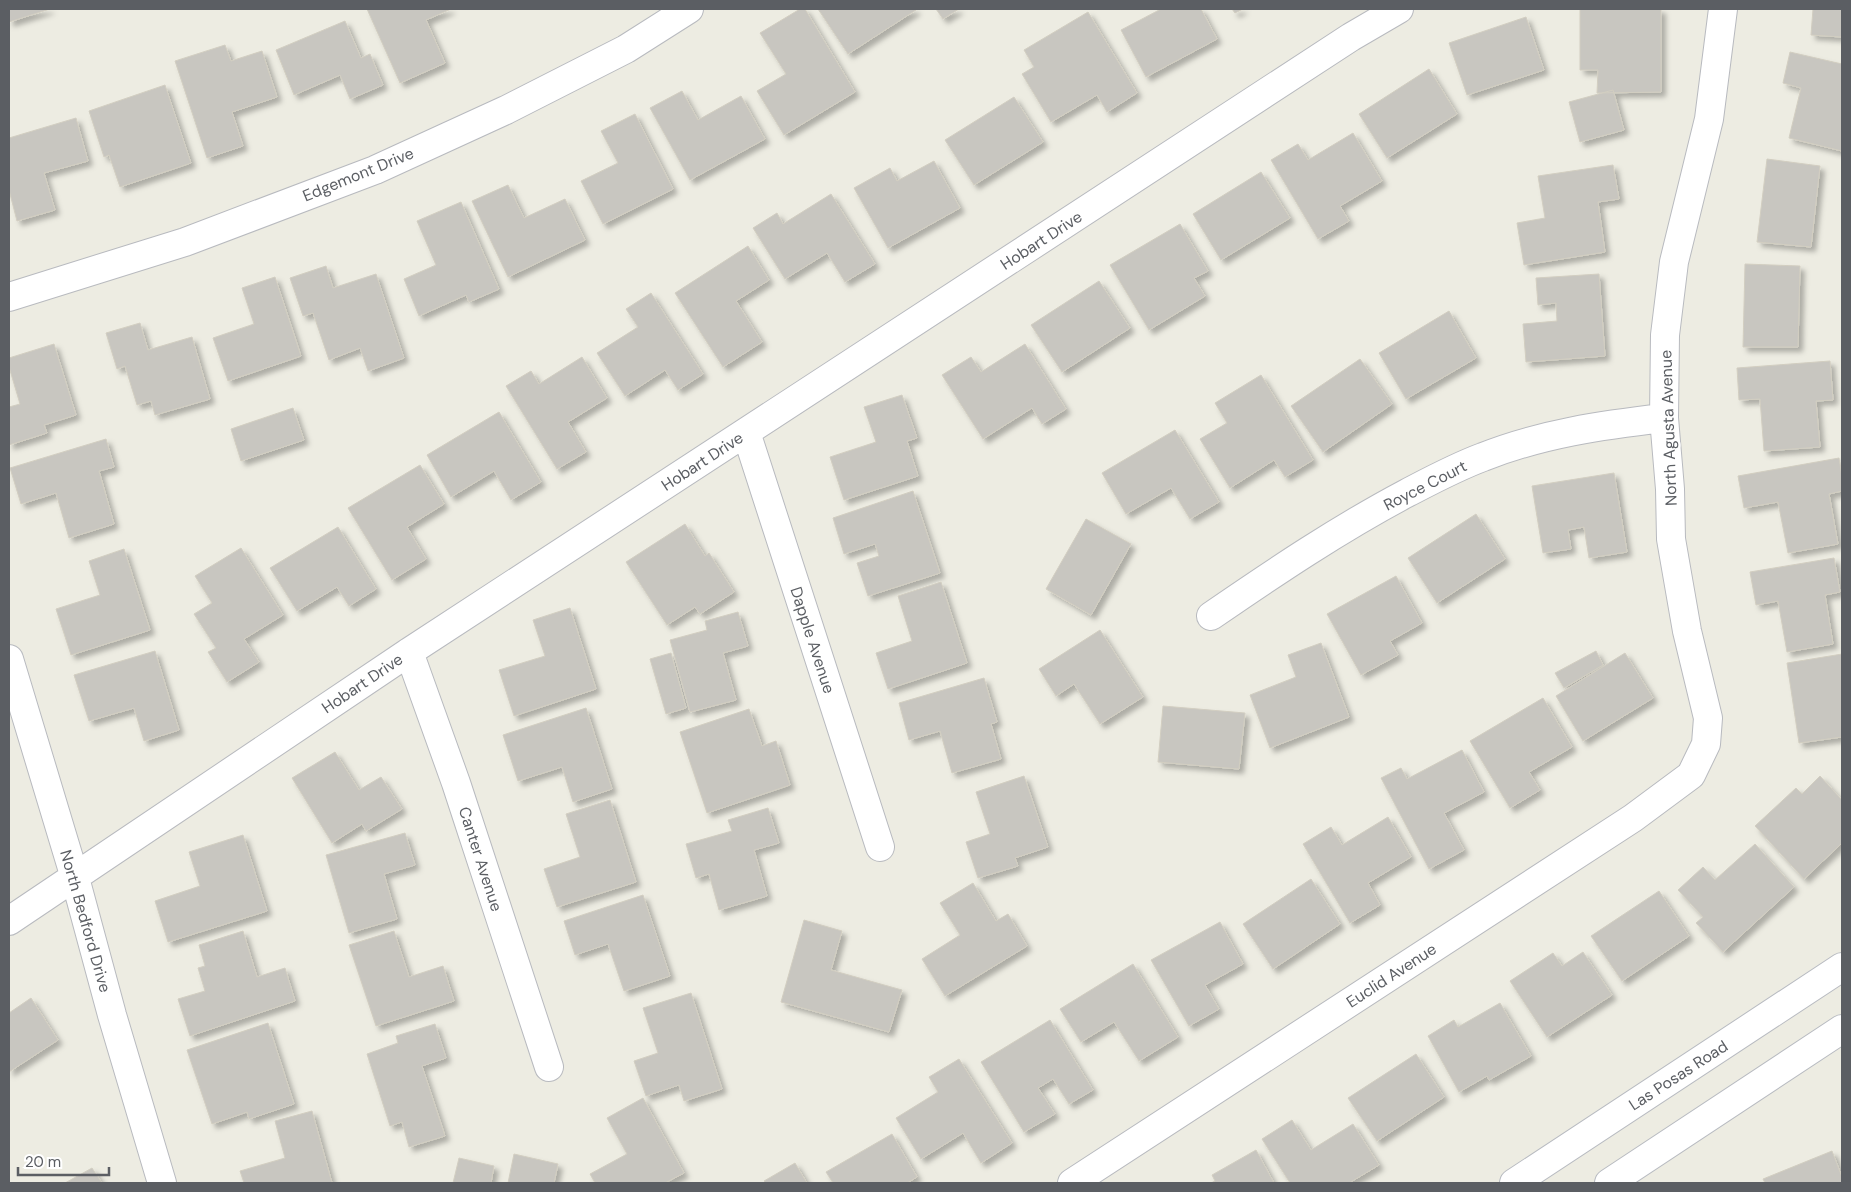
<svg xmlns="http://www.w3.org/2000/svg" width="1851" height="1192" viewBox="0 0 1851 1192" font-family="'DM Sans',sans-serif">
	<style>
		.building { fill: #c8c6c0; stroke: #d2cec1; filter: url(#shadow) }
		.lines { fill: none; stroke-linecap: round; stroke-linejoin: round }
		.minor-casing { stroke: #b8babf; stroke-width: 30 }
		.secondary-casing { stroke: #b8bbc1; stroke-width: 30 }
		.minor { stroke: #fff; stroke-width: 28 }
		.secondary { stroke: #fff; stroke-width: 28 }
		.labels { text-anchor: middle; stroke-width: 4.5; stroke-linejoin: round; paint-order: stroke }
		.street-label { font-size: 16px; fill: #5b5e63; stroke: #fff }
	</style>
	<defs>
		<filter id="shadow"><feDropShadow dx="4.5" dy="4.5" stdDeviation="2.5" flood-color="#0004"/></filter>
	</defs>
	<rect width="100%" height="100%" fill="#edece2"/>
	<path class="building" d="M9 9H50L9 22Z
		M367 9H451L426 20 445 63 400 83Z
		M800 9H805L855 92 784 135 757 91 786 74 760 33Z
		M818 9H915L916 10 848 54Z
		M936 9H959L943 19Z
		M1161 9H1201L1217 39 1146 77 1121 30Z
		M1232 9H1243L1235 13Z
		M1580 9H1661V92L1597 93 1598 70H1580Z
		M1813 9H1842V37L1811 35Z
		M1088 12 1137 93 1107 112 1097 95 1051 122 1022 74 1034 67 1024 50Z
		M1526 17 1544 70 1467 95 1449 43Z
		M345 21 361 58 370 54 383 85 350 99 340 75 294 95 276 50Z
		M225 45 231 61 262 51 277 97 232 112 243 146 207 158 175 61Z
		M1790 52 1842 64V151L1789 138 1801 88 1783 83Z
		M1429 69 1457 114 1387 158 1359 114Z
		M165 85 191 163 120 187 109 155 104 157 89 111Z
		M1613 90 1624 130 1580 142 1569 102Z
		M682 91 698 120 741 96 765 139 690 180 650 108Z
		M1014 97 1043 142 974 185 945 140Z
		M635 114 673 189 603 224 581 181 618 163 601 131Z
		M76 118 88 161 44 173 55 210 17 221 9 190V138Z
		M1353 133 1382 181 1340 206 1349 221 1318 239 1271 160 1298 144 1308 160Z
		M1767 159 1820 166 1811 247 1757 242Z
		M934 161 960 208 888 248 854 188 890 168 897 181Z
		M1613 165 1619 199 1598 202 1605 252 1524 265 1517 223 1545 218 1538 176Z
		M1261 172 1290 218 1221 260 1193 214Z
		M508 185 524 218 565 199 585 240 508 277 472 201Z
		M831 194 875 264 845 282 827 253 785 279 753 228 777 213 783 224Z
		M461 202 499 289 469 302 466 295 419 316 404 279 436 265 417 221Z
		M1180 224 1208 271 1194 278 1205 296 1149 330 1110 265Z
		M748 246 769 280 736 301 762 342 723 367 675 293Z
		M1745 264 1800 266 1798 347H1743Z
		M326 266 333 288 376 274 404 358 368 371 360 348 329 360 313 313 303 316 290 278Z
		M1599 274 1605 356 1526 362 1523 324 1557 321 1556 303 1538 305 1536 278Z
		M275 277 301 356 228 381 213 338 254 324 242 288Z
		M1099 281 1130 328 1062 372 1031 325Z
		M651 293 703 374 678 390 665 370 625 396 597 353 638 327 626 309Z
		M1449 311 1476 358 1406 399 1379 353Z
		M140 323 148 350 192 337 210 399 155 415 151 401 137 405 125 366 117 369 106 333Z
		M54 344 76 415 44 425 47 433 9 445V407L20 404 9 367V358Z
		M1025 344 1066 409 1042 424 1032 408 983 439 942 375 971 357 981 372Z
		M582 357 607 398 568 422 586 452 557 469 506 386 531 371 539 384Z
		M1360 359 1392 404 1323 452 1291 406Z
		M1830 361 1833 400 1816 401 1820 447 1764 451 1760 399 1739 400 1737 368Z
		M1261 375 1313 460 1285 477 1274 460 1230 488 1200 439 1227 423 1215 403Z
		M902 395 917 438 907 441 918 476 844 500 830 457 876 442 864 407Z
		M293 408 304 440 241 461 231 429Z
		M499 412 541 482 511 500 494 471 451 497 427 455Z
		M1175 430 1219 502 1190 519 1171 488 1126 514 1102 473Z
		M106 439 114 467 99 471 114 524 69 538 56 493 21 504 10 468Z
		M1839 458 1842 477V491L1829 494 1838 544 1788 553 1778 502 1744 508 1738 476Z
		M420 465 444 504 407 527 426 559 392 580 348 508Z
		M1614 473 1627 552 1589 558 1584 527 1568 530 1571 549 1543 553 1532 486Z
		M913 491 940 573 868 596 857 563 879 556 875 544 844 554 833 518Z
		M1476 514 1505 559 1437 603 1408 558Z
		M1086 519 1131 544 1091 615 1046 589Z
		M685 524 705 556 709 553 734 592 700 614 695 607 667 625 626 562Z
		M338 527 376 589 349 606 337 587 297 611 270 568Z
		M241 548 283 615 244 639 259 662 227 682 208 652 216 648 194 614 212 603 195 576Z
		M124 549 150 630 71 655 56 609 100 595 89 561Z
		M1834 558 1840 592 1825 595 1833 644 1787 652 1778 601 1756 605 1750 572Z
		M1396 576 1422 623 1390 641 1398 655 1361 675 1327 614Z
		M941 582 967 663 888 689 876 653 912 641 898 596Z
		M570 608 596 689 514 716 499 670 545 656 533 620Z
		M738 612 748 646 723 653 736 700 690 712 670 640 707 630 705 621Z
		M1100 630 1143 697 1100 724 1074 684 1056 696 1039 669Z
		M1321 643 1349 717 1270 748 1250 695 1296 677 1288 655Z
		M155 651 179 730 144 741 134 708 89 721 74 675Z
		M1596 651 1603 665 1564 688 1555 673Z
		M671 653 686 708 666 714 650 659Z
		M1625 653 1653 698 1583 741 1556 696Z
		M1842 654V737L1799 743 1787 663Z
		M984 678 997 722 991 724 1001 759 952 773 940 731 909 740 899 703Z
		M1543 698 1572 747 1529 772 1540 790 1510 808 1470 741Z
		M1163 706 1245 713 1239 769 1158 762Z
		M586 708 612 789 573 802 562 767 518 781 503 735Z
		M749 709 762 746 776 741 790 785 707 813 680 732Z
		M1462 750 1484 792 1444 813 1464 850 1429 869 1381 778 1401 768 1407 779Z
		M335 752 359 790 381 777 402 809 366 831 362 824 332 843 292 778Z
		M1024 776 1048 847 1015 858 1018 866 978 878 966 842 990 834 976 792Z
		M1820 776 1842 800V843L1804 879 1755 826 1796 788 1802 794Z
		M610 800 636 882 557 907 544 869 580 857 566 814Z
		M768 808 779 843 754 850 767 896 719 910 709 874 696 878 686 844 732 831 728 820Z
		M1388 817 1411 857 1368 883 1380 905 1350 923 1303 844 1331 827 1342 845Z
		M405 833 415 865 384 874 397 919 349 933 326 855Z
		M243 835 267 911 168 942 155 901 200 886 189 852Z
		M1755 844 1794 887 1723 952 1696 923 1703 917 1678 890 1703 867 1715 880Z
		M1311 879 1340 924 1273 969 1243 924Z
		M973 883 996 921 1008 914 1027 946 945 996 922 959 960 935 940 903Z
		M1659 891 1689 936 1622 981 1591 936Z
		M643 895 670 976 624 991 608 944 575 955 564 921Z
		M804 920 842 931 831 970 902 990 889 1032 781 1002Z
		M1220 922 1243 964 1205 985 1219 1009 1189 1026 1151 960Z
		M243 931 257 977 285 968 295 1001 190 1036 178 999 205 991 198 968 205 966 199 945Z
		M394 931 409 977 443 966 454 1001 376 1026 349 945Z
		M1583 952 1612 995 1547 1037 1510 981 1553 953 1562 966Z
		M1133 964 1178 1037 1139 1061 1114 1022 1081 1042 1060 1009Z
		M691 993 722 1089 684 1101 679 1085 646 1096 634 1061 658 1053 643 1008Z
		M31 998 58 1040 9 1072V1013Z
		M1500 1003 1531 1056 1489 1080 1487 1076 1459 1092 1428 1036 1454 1020 1458 1027Z
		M1050 1020 1093 1090 1069 1104 1053 1079 1038 1088 1055 1114 1024 1132 981 1062Z
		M268 1023 294 1104 249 1119 247 1112 212 1124 187 1050Z
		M435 1024 446 1058 422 1066 445 1136 409 1147 402 1122 390 1126 367 1054 398 1043 396 1036Z
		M1416 1054 1444 1097 1377 1141 1348 1098Z
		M959 1059 1012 1143 981 1163 963 1133 921 1159 896 1118 938 1092 929 1077Z
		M643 1098 684 1173 665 1183H595L590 1174 627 1154 607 1118Z
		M312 1111 332 1183H244L240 1171 285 1158 275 1121Z
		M1292 1120 1311 1150 1353 1124 1379 1165 1349 1183H1290L1262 1139Z
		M892 1134 917 1177 907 1183H833L826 1172Z
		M1256 1150 1274 1183H1211L1215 1181 1212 1175Z
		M1832 1151 1842 1177V1183H1765L1763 1179Z
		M514 1154 558 1164 554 1183H508Z
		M459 1158 494 1166 491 1183H453Z
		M795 1163 807 1183H766L764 1181Z
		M92 1168 102 1183H65Z"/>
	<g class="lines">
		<defs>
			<path id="minor" d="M9 297 185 242 375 170 506 110 626 49 689 9
				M746 432 880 847
				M1211 616C1275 572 1339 529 1407 493 1432 480 1456 467 1483 457 1541 434 1602 425 1664 418
				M409 652 456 783 549 1067
				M9 659 75 878 112 1015 162 1183
				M9 921 409 652 1351 37 1399 9
				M1072 1183 1633 818 1691 775 1706 744 1708 718 1687 631 1671 539 1670 489 1664 418 1665 335 1674 262 1709 119 1723 9"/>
			<path id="secondary" d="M1514 1183 1842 967
				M1609 1183 1842 1029"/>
		</defs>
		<use href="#minor" class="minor-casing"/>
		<use href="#secondary" class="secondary-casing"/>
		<use href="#minor" class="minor"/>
		<use href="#secondary" class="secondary"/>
	</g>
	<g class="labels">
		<g class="street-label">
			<text transform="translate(358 174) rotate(-22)" y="6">Edgemont Drive</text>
			<text transform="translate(1041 240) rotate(-33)" y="6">Hobart Drive</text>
			<text transform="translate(1668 428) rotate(-92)" y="6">North Agusta Avenue</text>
			<text transform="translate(702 461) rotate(-33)" y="6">Hobart Drive</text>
			<text transform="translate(1425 485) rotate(-27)" y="6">Royce Court</text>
			<text transform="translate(813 640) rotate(72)" y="6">Dapple Avenue</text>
			<text transform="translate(362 683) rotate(-34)" y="6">Hobart Drive</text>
			<text transform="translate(481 859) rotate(72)" y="6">Canter Avenue</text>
			<text transform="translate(86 921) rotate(74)" y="6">North Bedford Drive</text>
			<text transform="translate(1391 975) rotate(-33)" y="6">Euclid Avenue</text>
			<text transform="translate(1678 1075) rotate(-33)" y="6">Las Posas Road</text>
		</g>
	</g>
	<rect width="1851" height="1192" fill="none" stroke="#5b5e63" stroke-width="20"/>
	<path d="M18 1167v8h91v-8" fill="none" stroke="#5b5e63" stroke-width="2.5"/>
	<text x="25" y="1167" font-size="15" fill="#5b5e63" stroke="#ffffff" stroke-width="4" paint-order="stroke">20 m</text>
</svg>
